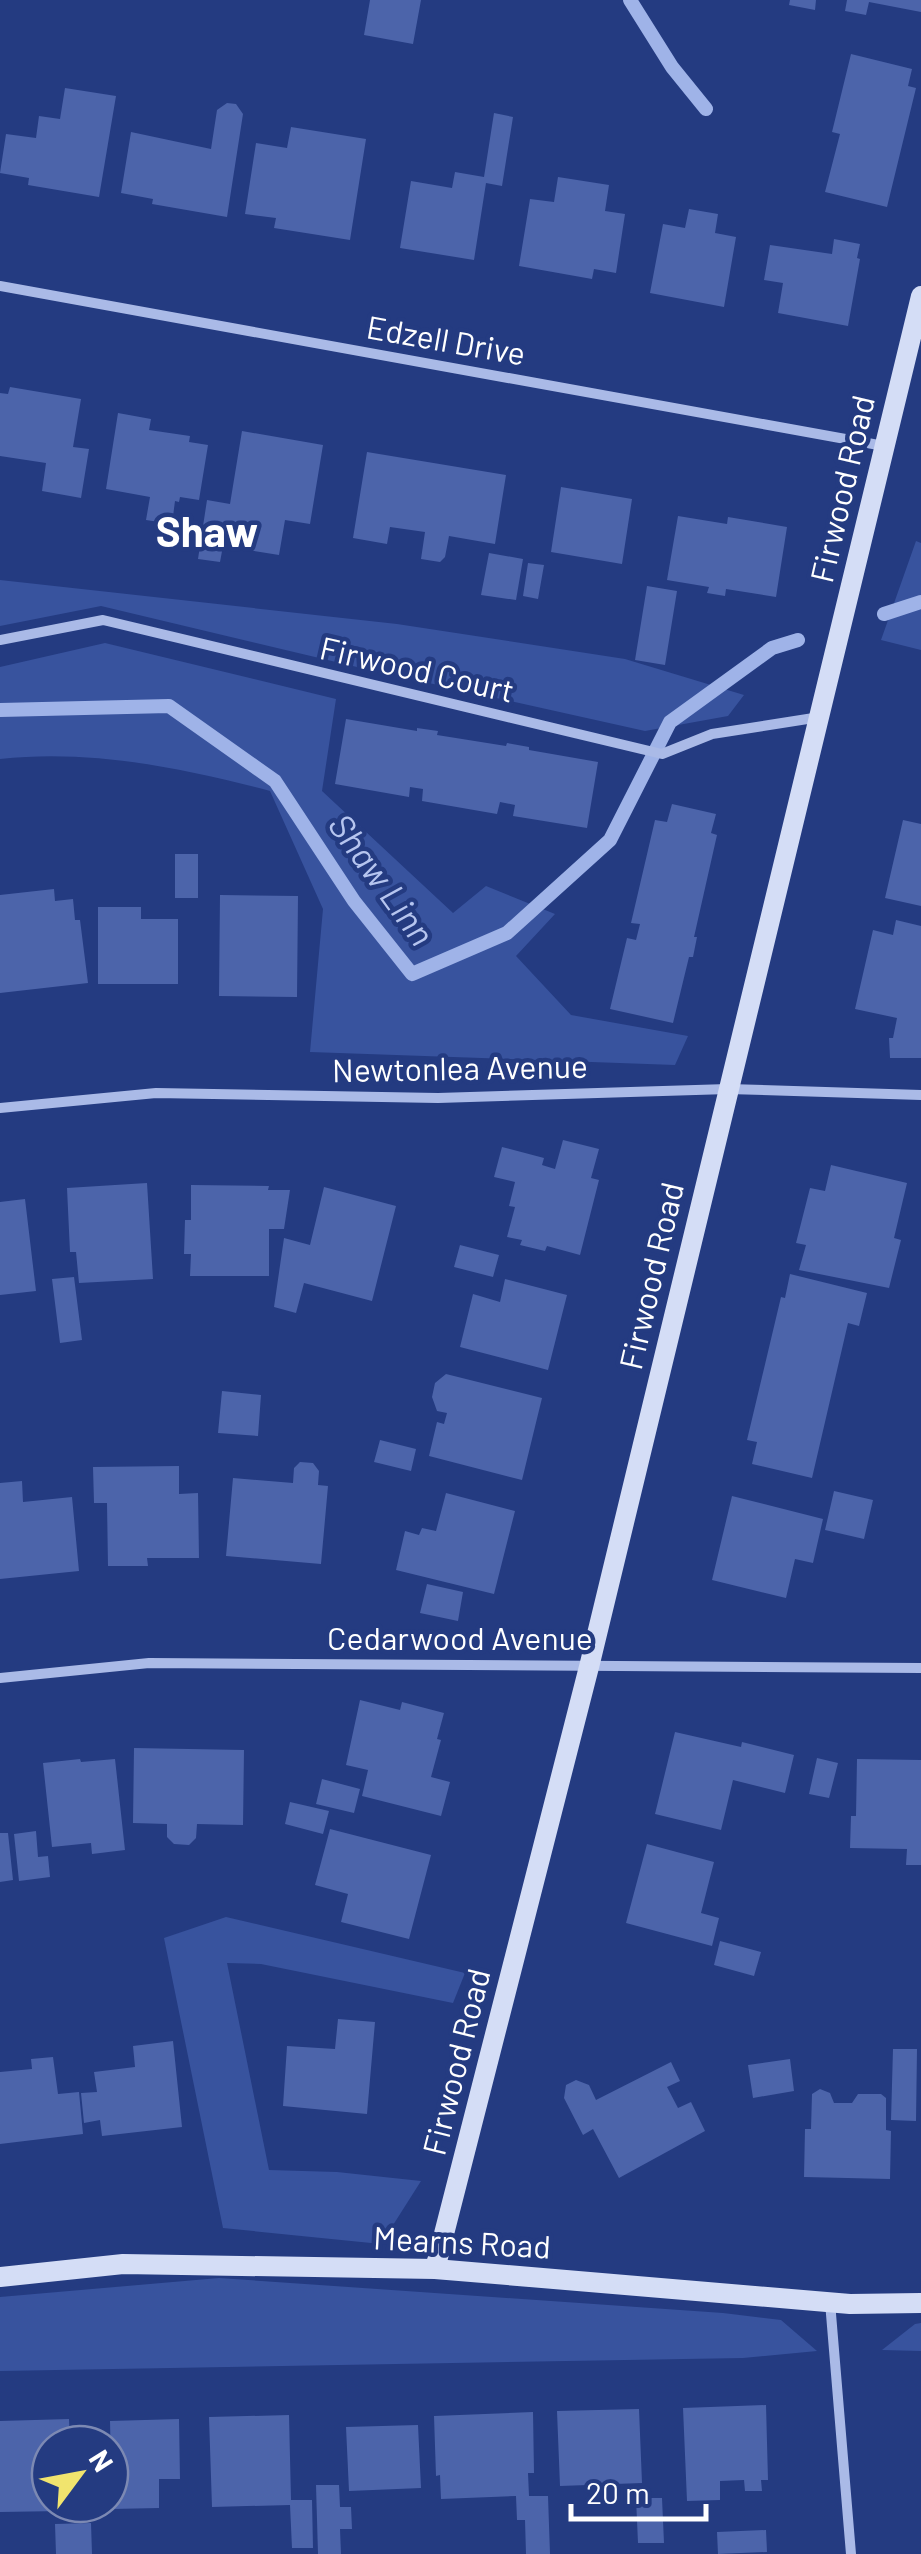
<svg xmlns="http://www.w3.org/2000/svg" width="921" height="2554" viewBox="0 0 921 2554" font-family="Barlow,sans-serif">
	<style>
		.green { fill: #38539e }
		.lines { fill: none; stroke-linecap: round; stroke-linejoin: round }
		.stream { stroke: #9fb3e8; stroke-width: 14 }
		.building { fill: #4c64aa }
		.street { stroke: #aabae7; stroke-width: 10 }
		.secondary { stroke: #d4ddf6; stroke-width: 20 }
		.labels { text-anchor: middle; stroke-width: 9; stroke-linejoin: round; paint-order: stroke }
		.street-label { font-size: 32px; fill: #fff; stroke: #243b81 }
		.water-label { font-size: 35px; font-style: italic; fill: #b6c5ef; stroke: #243b81 }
		.district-label { font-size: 42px; font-weight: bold; fill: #fff; stroke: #243b81 }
	</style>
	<rect width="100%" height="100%" fill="#243b81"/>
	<path class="green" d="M916 541 921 543V650L881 640Z
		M0 580 397 624 625 659 744 695 728 716 645 731 357 667 101 606 0 626Z
		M105 643 336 699 322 791 453 913 486 886 555 914 516 956 571 1015 688 1036 675 1065 310 1052 323 909 270 791C183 768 91 749 0 759V667Z
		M226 1917 465 1973 453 2003 261 1964 227 1963 269 2170 337 2172 421 2181 381 2244 223 2228 164 1938Z
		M219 2278 723 2313 781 2320 817 2351 743 2358 0 2371V2297Z
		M921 2323V2351L882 2350 915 2324Z"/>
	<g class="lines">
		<path class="stream" d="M630 0 672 67 706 109
			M884 614 921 602
			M0 710 169 706 275 781 354 901 412 974 507 933 610 840 670 722 772 648 798 640"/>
	</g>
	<path class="building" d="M370 0H421L413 44 364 35Z
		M790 0H816L815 10 789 5Z
		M847 0H921V12L869 2 866 15 845 11Z
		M851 54 912 69 908 86 916 88 887 207 825 192 840 134 832 132Z
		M65 88 116 96 99 197 28 185 29 178 0 173 6 134 36 138 39 116 60 119Z
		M227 103 236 104 243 114 227 217 152 204 153 199 121 193 131 132 211 149 217 110Z
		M494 113 513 117 502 186 486 183 474 260 400 248 411 181 452 188 455 172 484 177Z
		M291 127 366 139 350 240 274 228 276 218 245 214 256 143 287 148Z
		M558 177 609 185 605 211 625 214 616 273 594 269 592 279 519 266 530 199 554 202Z
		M689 209 718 214 715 233 736 237 724 307 650 293 663 224 685 228Z
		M834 239 860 244 857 258 860 259 848 326 778 313 783 283 764 280 770 245 832 254Z
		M10 387 81 399 73 447 89 449 81 498 42 491 46 463 0 456V393L8 394Z
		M118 413 151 419 149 430 190 436 189 442 208 445 199 500 180 497 179 502 175 501 172 524 146 520 150 497 106 489Z
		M242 431 323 445 310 524 285 520 279 555 223 546 220 562 198 559 207 500 230 504Z
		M367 452 506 475 495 544 449 536 445 557 440 562 421 559 425 532 390 527 387 544 353 538Z
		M561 487 632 499 622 564 551 552Z
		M678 516 727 524 728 517 787 527 776 597 726 589 725 596 707 593 709 587 667 580Z
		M489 553 523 559 516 600 481 595Z
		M528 563 544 565 538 599 523 596Z
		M647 586 677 591 665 665 635 660Z
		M346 719 417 731V728L438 731 437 735 506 746 507 743 529 747V750L598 762 587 828 513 816 515 805 500 802 497 814 422 801 423 789 410 787 409 797 335 784Z
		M672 804 716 814 711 833 717 835 694 937H697L693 957H689L673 1023 610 1009 627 938 636 940 640 924 631 923 655 820 667 822Z
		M903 820 921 824V906L885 898Z
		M175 854H198V898H175Z
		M54 889 55 901 73 899 75 920H80L88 983 0 993V895Z
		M220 895 298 896 297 997 219 996Z
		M98 907H141V919H178V984H98Z
		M896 920 921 926V1058H890L889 1038H893L897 1018 855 1009 873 930 893 935Z
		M563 1140 599 1149 591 1178 599 1180 580 1255 547 1246 545 1251 520 1245 522 1240 507 1237 515 1207 509 1206 515 1182 494 1177 502 1147 544 1158 542 1165 555 1169Z
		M831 1165 907 1183 894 1238 901 1240 889 1288 799 1270 806 1245 796 1243 810 1188 825 1191Z
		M147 1183 153 1279 79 1283 76 1252H70L67 1188Z
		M191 1185 269 1186 268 1190H290L284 1229H269V1276H190L191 1254H184L185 1220H191Z
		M324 1187 396 1206 372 1301 304 1283 296 1313 274 1307 284 1238 310 1245Z
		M25 1199 36 1291 0 1295V1202Z
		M460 1245 499 1255 493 1277 454 1267Z
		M790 1274 867 1293 859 1326 848 1323 812 1478 752 1464 757 1442 747 1440 781 1297 785 1298Z
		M74 1277 82 1340 60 1343 52 1279Z
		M505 1279 567 1295 548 1370 460 1347 473 1294 500 1302Z
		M446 1374 542 1398 522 1480 429 1456 437 1422 444 1424 447 1413 437 1411 432 1397 435 1383Z
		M222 1391 261 1395 258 1436 218 1433Z
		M380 1440 416 1449 411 1471 374 1462Z
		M300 1462 313 1463 319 1471 318 1485 328 1486 321 1564 226 1556 233 1478 293 1483 294 1468Z
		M179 1466V1494L198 1493 199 1558H147L148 1566H108L107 1503H94L93 1467Z
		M22 1481 23 1502 72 1497 79 1571 0 1579V1483Z
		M834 1491 873 1500 864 1539 825 1530Z
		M446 1493 515 1511 494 1594 396 1570 405 1531 419 1535 422 1528 436 1531Z
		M732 1496 823 1519 813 1563 795 1559 786 1598 712 1580Z
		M427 1584 463 1592 458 1621 420 1613Z
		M360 1700 400 1710 402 1702 444 1713 437 1739 441 1740 431 1777 450 1782 441 1816 362 1796 368 1770 346 1765Z
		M675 1732 741 1747 742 1742 794 1755 785 1793 733 1780 721 1830 655 1814Z
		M134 1748 244 1750 243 1825 197 1824 196 1838 189 1845 174 1844 167 1837V1824L133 1823Z
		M817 1758 838 1763 829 1798 809 1794Z
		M80 1759 81 1762 115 1759 125 1850 92 1854 91 1843 52 1847 43 1763Z
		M857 1759 921 1760V1865H906L907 1849 850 1848 851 1816H856Z
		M322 1779 360 1789 354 1813 316 1804Z
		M290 1802 329 1811 323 1834 285 1824Z
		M330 1829 431 1855 409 1939 341 1922 348 1894 315 1885Z
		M36 1831 38 1857 48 1856 50 1877 19 1881 14 1834Z
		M0 1833H8L13 1880 0 1882Z
		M647 1844 714 1862 701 1913 719 1918 712 1946 626 1923Z
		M720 1941 761 1952 754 1976 714 1965Z
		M338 2019 375 2022 367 2114 283 2106 287 2046 335 2049Z
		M173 2041 182 2127 102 2136 100 2120 84 2123 81 2093 97 2092 94 2072 135 2067 133 2046Z
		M893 2049H917L916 2121 891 2120Z
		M53 2057 58 2094 79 2092 83 2134 0 2144V2072L32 2069 31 2059Z
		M790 2059 794 2091 753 2098 748 2065Z
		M671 2062 680 2081 667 2087 678 2108 691 2102 705 2131 619 2178 593 2129 583 2135 564 2098 566 2085 576 2080 589 2085 596 2100Z
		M820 2089 830 2093 834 2103H852L858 2094H881L886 2098V2130L891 2131 890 2179 804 2177 805 2129H811L812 2094Z
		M766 2405 768 2480H761L762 2491H745L744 2480 720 2481V2500L687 2501 683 2408Z
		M639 2409 642 2483 560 2486 557 2411Z
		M533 2412 534 2473H528L529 2496H548L550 2554H526L525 2520H517L516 2496 441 2499 440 2475 436 2476 434 2416Z
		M289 2415 291 2500H312L313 2548H292L290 2505 212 2507 209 2417Z
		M69 2419 70 2444H50V2504H61V2511L0 2512V2421Z
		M179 2419 180 2479H159V2508L112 2509 110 2421Z
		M418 2425 421 2488 349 2491 346 2427Z
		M316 2485H339L340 2507H351L352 2529H340L341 2554H318Z
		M636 2498H662L664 2543H638Z
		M91 2523 92 2554H56L55 2524Z
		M766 2530 767 2552 718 2554 717 2532Z"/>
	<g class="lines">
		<path class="street" d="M0 286 884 446
			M0 640 103 620 662 754 712 734 820 717
			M0 1108 156 1093 438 1098 728 1089 921 1095
			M0 1678 149 1663 921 1668
			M830 2302 851 2554"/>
		<path class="secondary" d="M435 2269 590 1663 921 296
			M0 2277 123 2264 435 2269 850 2304 921 2303"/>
	</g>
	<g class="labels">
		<g class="street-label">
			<text transform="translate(446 341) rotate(10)" y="11">Edzell Drive</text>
			<text transform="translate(843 489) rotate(-77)" y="11">Firwood Road</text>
			<text transform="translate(417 670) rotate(13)" y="11">Firwood Court</text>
			<text transform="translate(460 1069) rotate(-1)" y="11">Newtonlea Avenue</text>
			<text transform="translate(652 1276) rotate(-77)" y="11">Firwood Road</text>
			<text x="460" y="1650">Cedarwood Avenue</text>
			<text transform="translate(457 2062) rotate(-76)" y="11">Firwood Road</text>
			<text transform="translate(462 2243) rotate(3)" y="11">Mearns Road</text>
		</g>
		<g class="water-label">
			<text transform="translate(381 880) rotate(54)" y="12">Shaw Linn</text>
		</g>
		<g class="district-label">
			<text x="207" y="547">Shaw</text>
		</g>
	</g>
	<g transform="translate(80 2474) rotate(58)"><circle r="48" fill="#243b81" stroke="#7c89b3" stroke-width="2.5"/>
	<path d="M0-8L18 38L0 25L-18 38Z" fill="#f1e46e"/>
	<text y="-15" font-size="28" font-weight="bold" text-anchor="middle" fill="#ffffff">N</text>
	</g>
	<path d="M571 2504v15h135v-15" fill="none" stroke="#ffffff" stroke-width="5"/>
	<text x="586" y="2504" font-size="30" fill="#ffffff" stroke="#243b81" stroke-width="8" paint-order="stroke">20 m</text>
</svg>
